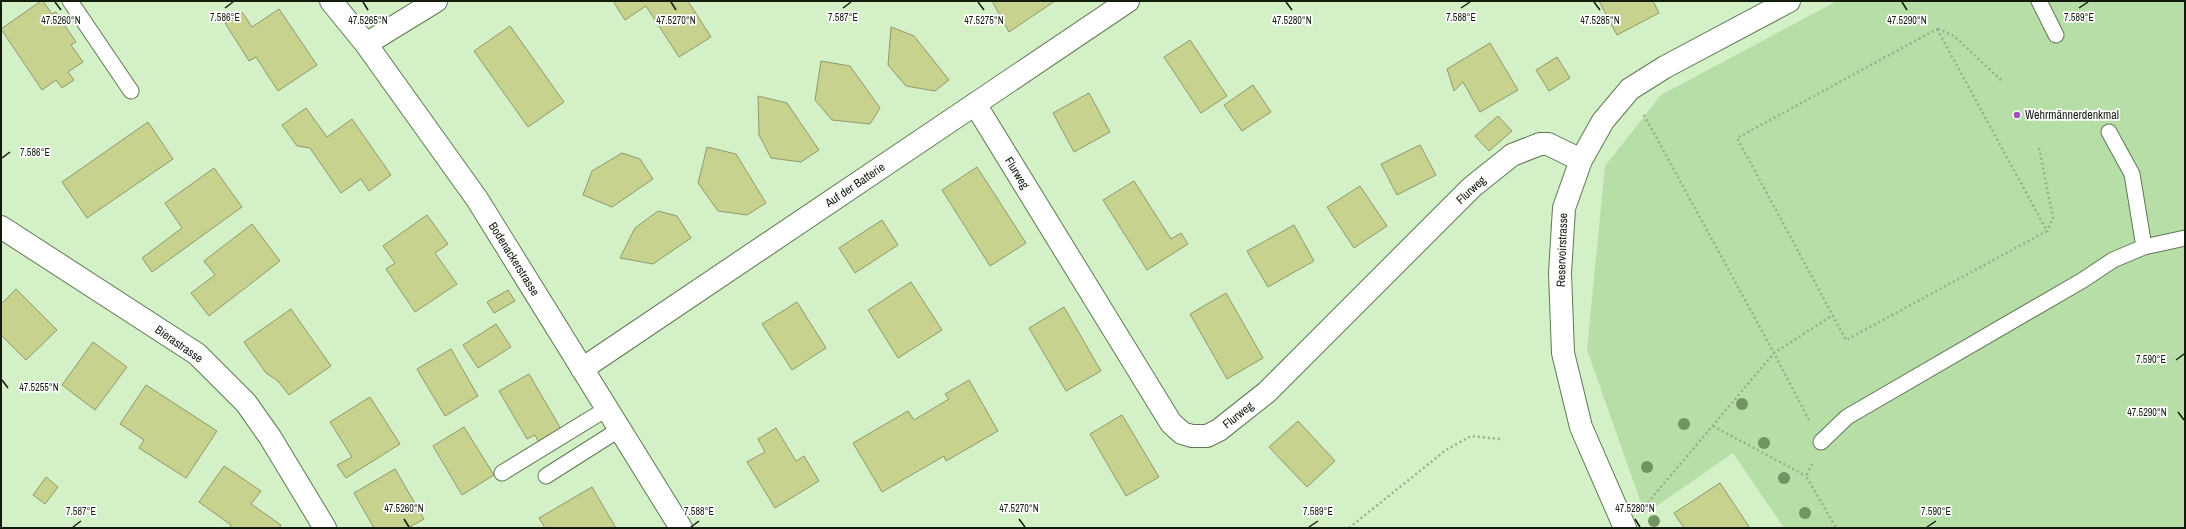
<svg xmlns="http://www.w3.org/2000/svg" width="2186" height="529" viewBox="0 0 2186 529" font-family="'Archivo Narrow',sans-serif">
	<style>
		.green { fill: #b7dea6 }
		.building { fill: #c6d28d; stroke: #91996c }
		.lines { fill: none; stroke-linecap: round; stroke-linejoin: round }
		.service-casing { stroke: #5f7954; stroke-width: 17 }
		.minor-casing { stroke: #5f7954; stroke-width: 24 }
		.path { stroke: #98af8e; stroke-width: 2.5; stroke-dasharray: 2 3; stroke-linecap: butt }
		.service { stroke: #fff; stroke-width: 15 }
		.minor { stroke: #fff; stroke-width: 22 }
		.tree { fill: #729460 }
		.ticks { fill: none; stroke: #111c0d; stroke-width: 1.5 }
		.poi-dot { fill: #a04dbd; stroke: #fff; stroke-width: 1.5 }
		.labels { text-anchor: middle; stroke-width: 3.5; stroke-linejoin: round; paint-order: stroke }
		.poi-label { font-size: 12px; fill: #111c0d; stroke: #fff; text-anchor: start }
		.street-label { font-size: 12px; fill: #111c0d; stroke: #fff }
		.ticks-label { font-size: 10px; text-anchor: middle; fill: #111c0d; stroke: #fff; stroke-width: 3.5; stroke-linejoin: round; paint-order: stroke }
	</style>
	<rect width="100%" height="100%" fill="#d3f0c6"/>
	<path class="green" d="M1837 1H2185V528H1784L1733 453 1645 514 1587 350 1605 166 1661 95Z"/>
	<path class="building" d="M41 1H43L52 14 56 12 76 42 71 45 83 62 68 72 74 80 62 88 56 80 42 90 1 29Z
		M613 1H688L711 37 679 57 646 6 625 20Z
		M992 1H1055L1009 32Z
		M1599 1H1653L1659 13 1617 35Z
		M279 9 317 65 278 91 256 57 249 61 225 23 242 12 252 27Z
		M510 26 564 102 528 127 474 51Z
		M891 27 914 36 949 80 935 91 906 86 888 65Z
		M1190 40 1227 96 1201 113 1164 57Z
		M1490 43 1518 90 1480 112 1463 82 1454 91 1447 69Z
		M1557 57 1570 78 1549 91 1536 70Z
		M821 61 850 66 880 108 870 124 832 120 815 100Z
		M1253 85 1271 112 1242 131 1224 105Z
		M1089 93 1110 132 1074 152 1053 113Z
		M758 96 787 103 819 150 801 162 771 158 759 135Z
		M306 108 327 137 352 119 391 175 369 191 361 179 341 193 310 148 297 146 282 125Z
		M1498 116 1512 131 1489 151 1475 136Z
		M148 122 173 159 87 218 62 182Z
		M1420 145 1436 175 1397 195 1381 164Z
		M707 147 736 154 766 203 747 215 718 211 698 183Z
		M622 153 640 159 653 179 612 207 583 195 592 171Z
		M977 167 1026 243 990 266 942 190Z
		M214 168 242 207 152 272 142 258 182 228 165 203Z
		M1134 181 1171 239 1181 233 1188 244 1147 270 1103 200Z
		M1360 186 1387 226 1354 248 1327 207Z
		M658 211 677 216 691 238 653 264 620 258 635 228Z
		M427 215 448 244 435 253 457 284 415 312 386 269 395 263 383 246Z
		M882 220 898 245 855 273 839 248Z
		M252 224 280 261 209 316 191 293 215 275 204 261Z
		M1294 225 1314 261 1268 287 1247 251Z
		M911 282 942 330 898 358 868 310Z
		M16 289 57 330 26 360 1 335V304Z
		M508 290 515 301 494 313 487 302Z
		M1226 293 1263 358 1227 379 1190 314Z
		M797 302 826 348 792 370 762 324Z
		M1064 307 1101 371 1066 391 1029 328Z
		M291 309 331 366 289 395 278 381 266 373 244 342Z
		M496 324 511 347 478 368 463 345Z
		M93 342 127 367 95 410 62 385Z
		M451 349 478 396 445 416 417 369Z
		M529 374 561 429 539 443 535 435 527 439 499 391Z
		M969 380 998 431 946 461 944 456 882 492 853 443 908 411 914 420 949 399 945 394Z
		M146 385 217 431 186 478 139 448 144 440 120 424Z
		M370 397 400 444 346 478 337 465 352 457 330 422Z
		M1122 415 1159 477 1126 496 1090 434Z
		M1298 421 1335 461 1307 487 1269 447Z
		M464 427 494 475 462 495 433 446Z
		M776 428 796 461 804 456 819 481 775 508 747 462 765 452 758 439Z
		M224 466 261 491 251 504 281 525 279 528H229L231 525 199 502Z
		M395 469 424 519 408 528H374L354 493Z
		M46 477 58 487 45 504 33 495Z
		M1720 483 1750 528H1684L1674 513Z
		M592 487 616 528H545L539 518Z"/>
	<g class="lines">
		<defs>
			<path id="service" d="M70 1 131 91
				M2039 1 2056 35
				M2144 247 2185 238
				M1821 442 1847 417 2083 280 2113 260 2144 247 2132 174 2109 132
				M502 473 608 408
				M546 476 620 429"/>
			<path id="minor" d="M331 1 366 44 477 199 681 528
				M366 44 436 1
				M975 104 1171 423 1182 433 1192 436H1207L1219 430 1267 392 1472 187 1512 155 1540 144H1548L1581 160
				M1 227 197 354 246 403 270 437 325 528
				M582 369 1128 1
				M1625 528 1581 427 1563 353 1560 273 1564 208 1581 160 1603 121 1630 89 1665 67 1789 1"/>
		</defs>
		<use href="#service" class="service-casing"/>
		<use href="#minor" class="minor-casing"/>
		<path class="path" d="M1937 29 2047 231 1846 340 1737 138Z
			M1938 29 1954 36 2002 81
			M1644 115 1774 353 1645 506
			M2039 148 2053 218 2047 231
			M1809 420 1774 353 1833 315
			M1713 426 1806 476
			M1812 464 1806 476 1836 528
			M1349 528 1446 450 1471 436 1500 439"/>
		<use href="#service" class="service"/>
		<use href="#minor" class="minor"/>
	</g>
	<g class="tree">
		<circle cx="1742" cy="404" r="6"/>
		<circle cx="1684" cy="424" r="6"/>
		<circle cx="1764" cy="443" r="6"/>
		<circle cx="1647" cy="467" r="6"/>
		<circle cx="1784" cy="478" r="6"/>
		<circle cx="1805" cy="513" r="6"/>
		<circle cx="1654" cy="521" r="6"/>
	</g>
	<path class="ticks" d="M55 2 61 10M363 2 368 10M671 2 676 10M978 2 984 10M1286 2 1292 10M1594 2 1600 10M1902 2 1907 10M225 8 233 2M843 8 851 2M1461 8 1470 2M2079 8 2088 2M2 158 10 152M2176 360 2184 354M2 380 8 388M2178 412 2184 420M404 519 409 527M1019 519 1025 527M1635 519 1640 527M73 527 81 521M691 527 699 521M1309 527 1318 521M1927 527 1936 521"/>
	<circle class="poi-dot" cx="2017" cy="115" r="4"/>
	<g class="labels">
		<g class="poi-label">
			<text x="2025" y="119">Wehrmännerdenkmal</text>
		</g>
		<g class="street-label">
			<text transform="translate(1017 173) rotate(58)" y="4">Flurweg</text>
			<text transform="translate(855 185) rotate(-34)" y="4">Auf der Batterie</text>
			<text transform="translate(1471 190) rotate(-42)" y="4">Flurweg</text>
			<text transform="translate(1562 250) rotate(-88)" y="4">Reservoirstrasse</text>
			<text transform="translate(514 259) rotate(58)" y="4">Bodenackerstrasse</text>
			<text transform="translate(179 344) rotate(35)" y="4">Bierastrasse</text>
			<text transform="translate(1238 415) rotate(-38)" y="4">Flurweg</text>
		</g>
	</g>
	<g class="ticks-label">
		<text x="225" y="21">7.586°E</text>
		<text x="843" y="21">7.587°E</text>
		<text x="1461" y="21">7.588°E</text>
		<text x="2079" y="21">7.589°E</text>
		<text x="368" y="24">47.5265°N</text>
		<text x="61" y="24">47.5260°N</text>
		<text x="676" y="24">47.5270°N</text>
		<text x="984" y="24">47.5275°N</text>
		<text x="1292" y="24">47.5280°N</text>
		<text x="1600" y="24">47.5285°N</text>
		<text x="1907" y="24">47.5290°N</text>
		<text x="35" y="156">7.586°E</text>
		<text x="2151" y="363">7.590°E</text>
		<text x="39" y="391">47.5255°N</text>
		<text x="2147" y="416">47.5290°N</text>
		<text x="404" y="512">47.5260°N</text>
		<text x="1019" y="512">47.5270°N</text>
		<text x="1635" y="512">47.5280°N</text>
		<text x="81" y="515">7.587°E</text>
		<text x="699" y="515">7.588°E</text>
		<text x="1318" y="515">7.589°E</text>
		<text x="1936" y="515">7.590°E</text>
	</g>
	<rect width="2186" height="529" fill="none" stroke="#111c0d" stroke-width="4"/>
</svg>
